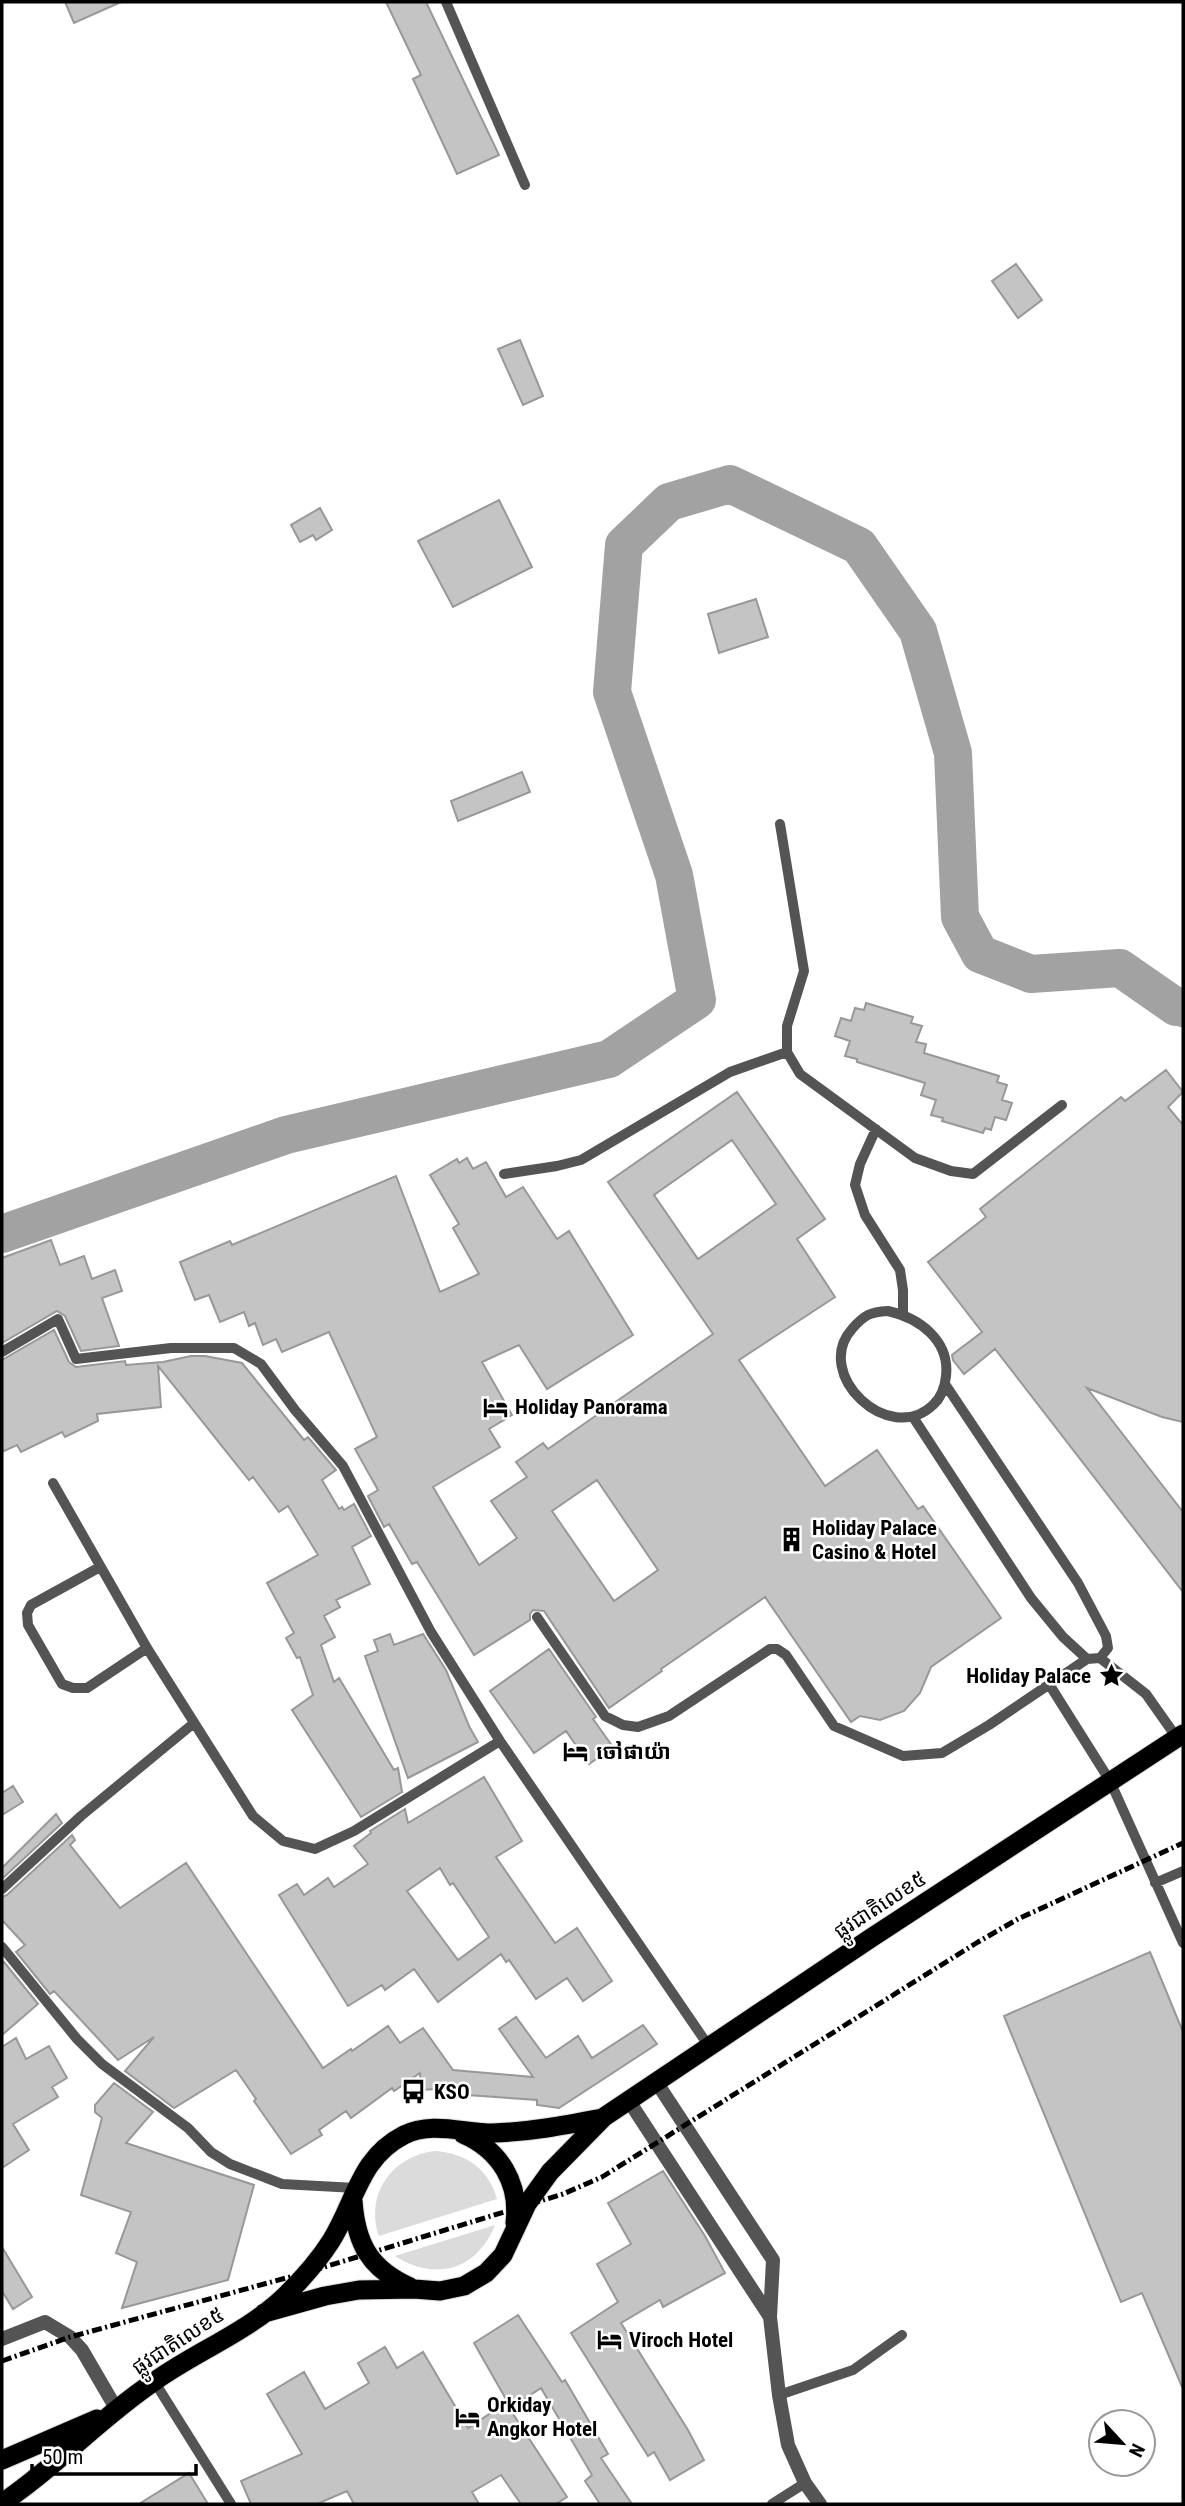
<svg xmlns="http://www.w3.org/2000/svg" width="1185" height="2506" viewBox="0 0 1185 2506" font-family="'Roboto Condensed','Noto Sans Khmer',sans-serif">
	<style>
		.green { fill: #dbdbdb }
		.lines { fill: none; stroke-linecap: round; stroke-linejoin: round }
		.canal { stroke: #a2a2a2; stroke-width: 23 }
		.river { stroke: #a2a2a2; stroke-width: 38 }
		.building { fill: #c4c4c4; stroke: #989898; stroke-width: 2; fill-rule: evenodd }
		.trunk-casing { stroke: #dbdbdb; stroke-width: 21 }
		.service { stroke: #545454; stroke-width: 10 }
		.minor { stroke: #545454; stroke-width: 14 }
		.trunk { stroke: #000; stroke-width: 19 }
		.rail { stroke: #000; stroke-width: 5; stroke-dasharray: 10 3.5 2 3.5; stroke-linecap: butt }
		.labels { text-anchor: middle; stroke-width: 5; stroke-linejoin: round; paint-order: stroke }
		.poi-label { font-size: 21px; font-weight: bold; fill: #000; stroke: #fff; text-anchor: start }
		.street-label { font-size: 21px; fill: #000; stroke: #fff }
	</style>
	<rect width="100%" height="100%" fill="#fff"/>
	<path class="green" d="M435 2151C466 2153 489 2169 497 2199L379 2236C365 2194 392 2156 435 2151Z
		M495 2225C477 2270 436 2282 395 2256Z"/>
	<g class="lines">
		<path class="canal" d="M1176 1007 1183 1016"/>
		<path class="river" d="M2 1234 286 1135 609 1059 697 1000 674 875 612 692 624 545 669 502 730 484 859 546 918 631 953 753 960 917 980 954 1031 974 1120 968 1176 1007H1183"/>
	</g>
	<path class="building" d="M65 2H121L74 23Z
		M386 2H426L499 155 457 174 413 79 421 75Z
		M1016 264 1042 300 1018 318 992 281Z
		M520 340 543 396 523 405 498 349Z
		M499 500 532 567 453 607 418 541Z
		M320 508 332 530 316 540 313 535 300 542 291 525Z
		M756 599 768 637 719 653 708 614Z
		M522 772 530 792 458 821 451 801Z
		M866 1003 913 1017 911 1023 922 1026 916 1042 926 1044 924 1053 999 1076 997 1082 1007 1085 1002 1100 1012 1103 1006 1120 995 1117 991 1130 985 1128 983 1133 942 1121 943 1118 931 1115 936 1100 921 1095 925 1083 857 1062V1059L845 1056 850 1041 835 1036 841 1018 851 1021 855 1008 864 1010Z
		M1166 1070 1183 1092 1168 1107 1183 1125V1422L1162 1417 1087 1388 1183 1512V1592L995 1349 964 1374 953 1360 952 1355 982 1332 928 1262 986 1217 980 1209 1121 1097 1125 1101Z
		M737 1092 825 1219 797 1239 835 1297 739 1360 825 1486 877 1450 918 1509 923 1506 1001 1618 931 1667 920 1693 904 1711 880 1720 860 1716 851 1722 765 1597 661 1669 662 1671 609 1708 544 1611 533 1610 530 1614V1620L474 1655 417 1562 412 1564 389 1524 384 1527 368 1496 378 1490 355 1449 377 1437 329 1332 282 1352 276 1339 263 1345 255 1323 249 1326 244 1312 220 1322 209 1295 195 1300 180 1262 230 1241 232 1245 396 1176 440 1292 479 1274 453 1228 459 1224 430 1175 457 1159 459 1163 467 1158 473 1169 486 1162 506 1197 523 1187 557 1239 569 1231 633 1335 547 1389 519 1345 482 1362 512 1415 489 1429 500 1447 433 1487 479 1565 517 1538 491 1501 527 1477 516 1462 543 1443 548 1449 713 1334 608 1182ZM732 1140 776 1204 698 1259 654 1195ZM597 1480 658 1570 614 1601 552 1511Z
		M51 1240 60 1265 84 1256 92 1279 115 1270 122 1291 102 1298 119 1346 81 1351 65 1316 57 1311 2 1343V1258Z
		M54 1330 69 1362 76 1367 125 1361 126 1365 163 1362 191 1356H205L242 1363 304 1440 308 1437 336 1470 322 1480 339 1509 342 1507 344 1510 354 1504 371 1536 352 1547 370 1584 336 1600 340 1607 324 1616 335 1637 321 1645 334 1682 339 1678 394 1770 398 1768 402 1792 361 1817 292 1710 313 1695 300 1657 297 1658 286 1638 294 1633 267 1583 318 1555 288 1506 279 1512 253 1477 249 1480 158 1366 161 1407 97 1414 98 1421 65 1437 62 1432 21 1452 17 1445 2 1452V1360Z
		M390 1634 394 1645 423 1634 446 1670 469 1726 478 1742 408 1778 365 1656 378 1651 374 1640Z
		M549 1649 596 1717 593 1719 613 1747 589 1764 566 1731 534 1753 490 1691Z
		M484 1777 522 1841 496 1857 555 1943 577 1928 612 1981 583 2001 567 1978 536 1999 509 1960 506 1962 501 1954 438 2002 414 1969 385 1990 382 1985 348 2006 279 1895 297 1884 304 1895 328 1878 334 1887 368 1864 354 1846 371 1833 370 1831 405 1809 408 1823ZM440 1868 450 1885 453 1883 489 1937 458 1960 407 1891Z
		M13 1786 23 1802 2 1815V1793Z
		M56 1814 62 1823 2 1879V1868Z
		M72 1835 75 1840 70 1845 120 1908 186 1863 323 2068 351 2049 352 2051 388 2026 400 2043 423 2028 453 2070 533 2077 499 2029 516 2017 546 2058 578 2036 592 2058 643 2025 657 2044 559 2108 537 2105V2100L467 2095V2087L421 2090 420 2073 394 2091 392 2088 351 2118 346 2111 319 2130 322 2135 291 2154 254 2101 256 2099 236 2070 174 2108 125 2071 154 2037 118 2060 54 1991 50 1994 16 1952 25 1945 2 1920V1897L7 1895Z
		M1150 1952 1183 2032V2389L1142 2293 1121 2302 1004 2016Z
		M4 1962 38 2004 2 2035V1965Z
		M16 2038 26 2059 49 2046 67 2078 52 2087 58 2097 13 2124 29 2150 2 2168V2047Z
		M114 2083 153 2112 126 2143 254 2185 228 2280 122 2308 137 2262 116 2253 131 2212 81 2195 102 2118 95 2112V2105Z
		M663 2171 705 2236 725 2273 663 2307 660 2300 621 2323 688 2430 704 2460 670 2480 654 2452 648 2456 571 2333 618 2302 597 2264 631 2244 608 2203Z
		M2 2247 32 2297 13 2309 2 2291Z
		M518 2315 562 2382 565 2380 608 2454 601 2458 632 2504H600L585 2481 592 2475 541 2388 511 2408 474 2343Z
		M385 2347 397 2368 423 2352 468 2428 506 2403 567 2497 556 2504H521L501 2475 472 2492 479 2504H354L347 2491 317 2504H251L241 2481 302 2454 267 2394 304 2372 325 2409 369 2383 358 2363Z
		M189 2473 208 2504H139Z"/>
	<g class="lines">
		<defs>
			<path id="trunk" d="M463 2134C500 2150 520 2183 515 2223
				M353 2201C356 2244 370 2269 410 2287
				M264 2313 325 2296 359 2290 414 2289 440 2291 464 2286 486 2273 503 2255 527 2204 550 2172 604 2117 871 1938 1183 1734
				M2 2460 97 2419
				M2 2503C56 2467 101 2417 155 2381 197 2351 250 2331 287 2294 303 2278 319 2260 331 2241 356 2201 359 2158 404 2135 432 2121 463 2133 493 2133 530 2132 566 2125 603 2118"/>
		</defs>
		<use href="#trunk" class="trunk-casing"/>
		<path class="service" d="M446 2 525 185
			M780 824 804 971 787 1026V1052L800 1074 915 1158 951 1171 973 1174 1062 1105
			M876 1129 860 1164 855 1185 865 1215 900 1270 903 1290V1314
			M504 1174 557 1166 581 1160 730 1072 787 1052
			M888 1311C920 1318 950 1341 946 1376 945 1387 942 1397 933 1405 889 1447 812 1374 852 1329 864 1315 870 1312 888 1311Z
			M2 1352 58 1319 76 1359 171 1348H234L261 1364 295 1410 343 1466 431 1632 500 1741 710 2048
			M913 1417 1031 1598 1063 1637 1087 1659 1100 1658 1108 1648 1106 1636 1078 1583 945 1384
			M53 1483 147 1648 253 1816 283 1841 315 1849 354 1831 500 1741
			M100 1567 31 1605 27 1613 28 1625 62 1684 73 1688H87L147 1648
			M537 1617 605 1716 623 1725 638 1727 669 1716 770 1649H777L786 1655 834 1726 903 1756 942 1753 989 1725 1087 1659
			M1100 1658 1146 1694 1177 1738
			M1049 1684 1110 1781 1183 1943
			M1155 1883 1183 1871
			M2 1889 81 1816 194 1723
			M2 1947 77 2039 102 2064 188 2128 211 2152 230 2164 282 2184 356 2188
			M154 2381 231 2504
			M779 2395 853 2370 902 2335
			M772 2504 805 2483"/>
		<path class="minor" d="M657 2083 773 2260 770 2317 779 2395 788 2445 805 2483 820 2504
			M629 2101 770 2317
			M2 2339 45 2322 70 2337 82 2350 117 2410"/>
		<use href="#trunk" class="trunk"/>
		<path class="rail" d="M2 2361 70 2337 308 2272 563 2194 602 2177 978 1942 1018 1919 1183 1843"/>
	</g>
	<defs>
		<symbol id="hotel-bare" viewBox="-9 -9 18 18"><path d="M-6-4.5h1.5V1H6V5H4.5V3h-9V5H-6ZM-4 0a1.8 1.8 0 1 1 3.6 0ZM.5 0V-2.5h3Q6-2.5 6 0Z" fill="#000" stroke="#fff" stroke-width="2.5" paint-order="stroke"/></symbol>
		<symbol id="building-bare" viewBox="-9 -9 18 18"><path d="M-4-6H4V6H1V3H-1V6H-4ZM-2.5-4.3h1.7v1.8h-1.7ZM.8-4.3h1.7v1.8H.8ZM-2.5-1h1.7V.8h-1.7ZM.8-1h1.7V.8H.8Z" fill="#000" stroke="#fff" stroke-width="2.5" paint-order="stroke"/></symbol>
		<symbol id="sight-bare" viewBox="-9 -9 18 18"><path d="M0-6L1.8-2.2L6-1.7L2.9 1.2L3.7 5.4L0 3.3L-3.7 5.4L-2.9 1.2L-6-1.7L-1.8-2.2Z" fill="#000" stroke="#fff" stroke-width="2.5" paint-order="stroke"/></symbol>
		<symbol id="bus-bare" viewBox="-9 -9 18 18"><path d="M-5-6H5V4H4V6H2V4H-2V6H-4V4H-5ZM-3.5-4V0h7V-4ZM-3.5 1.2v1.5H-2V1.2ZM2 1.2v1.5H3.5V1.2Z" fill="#000" stroke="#fff" stroke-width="2.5" paint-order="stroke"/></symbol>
	</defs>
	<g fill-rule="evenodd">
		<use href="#hotel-bare" x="478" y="1390" width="35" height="35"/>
		<use href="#building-bare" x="774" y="1522" width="35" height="35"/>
		<use href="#sight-bare" x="1094" y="1658" width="35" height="35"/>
		<use href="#hotel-bare" x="558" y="1734" width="35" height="35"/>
		<use href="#bus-bare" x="396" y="2074" width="35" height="35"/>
		<use href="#hotel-bare" x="592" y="2322" width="35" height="35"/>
		<use href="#hotel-bare" x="450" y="2400" width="35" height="35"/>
	</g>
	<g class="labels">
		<g class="poi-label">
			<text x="515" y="1414">Holiday Panorama</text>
			<text x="812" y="1535">Holiday Palace<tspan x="812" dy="24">Casino &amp; Hotel</tspan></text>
			<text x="1091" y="1683" text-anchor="end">Holiday Palace</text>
			<text x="596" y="1759">ចៅផាយ៉ា</text>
			<text x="434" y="2099">KSO</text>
			<text x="629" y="2347">Viroch Hotel</text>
			<text x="487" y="2412">Orkiday<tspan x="487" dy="24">Angkor Hotel</tspan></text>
		</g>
		<g class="street-label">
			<text transform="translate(880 1905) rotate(-33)" y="7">ផ្លូវជាតិលេខ៥</text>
			<text transform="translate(178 2341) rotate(-33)" y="7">ផ្លូវជាតិលេខ៥</text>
		</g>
	</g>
	<rect width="1185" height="2506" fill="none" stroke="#000000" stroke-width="7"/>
	<g transform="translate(1122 2443) rotate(116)"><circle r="33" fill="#ffffff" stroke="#999999" stroke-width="2"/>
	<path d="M0-5L12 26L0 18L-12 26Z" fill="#000000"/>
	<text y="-10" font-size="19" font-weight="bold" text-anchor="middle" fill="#000000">N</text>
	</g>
	<path d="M32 2464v10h164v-10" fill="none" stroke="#000000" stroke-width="3.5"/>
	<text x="42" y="2464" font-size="21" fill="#000000" stroke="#ffffff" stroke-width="5" paint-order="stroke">50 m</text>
</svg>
